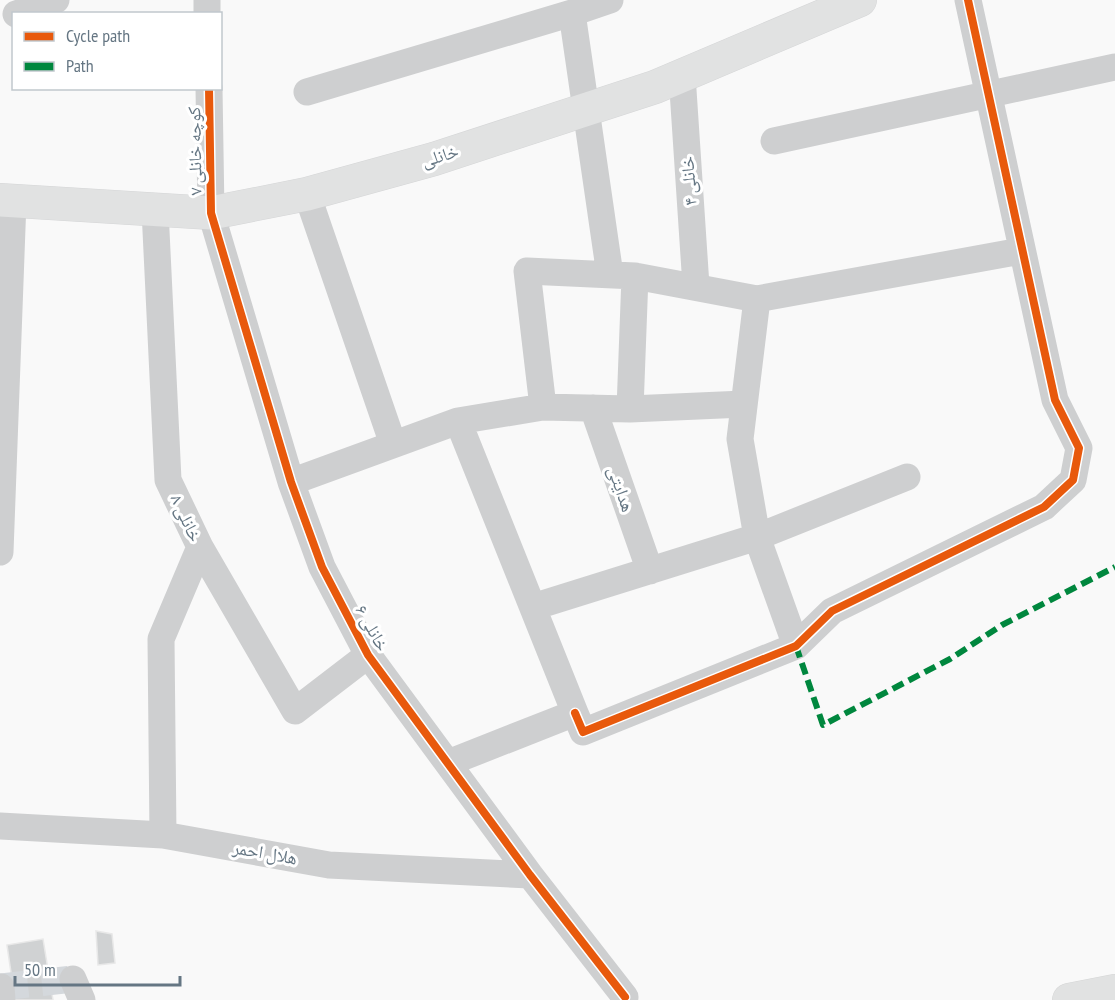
<svg xmlns="http://www.w3.org/2000/svg" width="1115" height="1000" viewBox="0 0 1115 1000" font-family="'PT Sans Narrow','Noto Naskh Arabic',sans-serif">
	<style>
		.building { fill: #d0d2d3; stroke: #e8e8e8; stroke-width: 1.5 }
		.lines { fill: none; stroke-linecap: round; stroke-linejoin: round }
		.minor-tunnel { stroke: #d4d8dc; stroke-width: 27; stroke-dasharray: 27 14; stroke-linecap: butt }
		.major-casing { stroke: #d5d6d7; stroke-width: 34 }
		.highway-casing { stroke: #d5d6d6; stroke-width: 34 }
		.minor { stroke: #cecfd0; stroke-width: 27 }
		.major { stroke: #e1e2e2; stroke-width: 33 }
		.highway { stroke: #e1e2e2; stroke-width: 33 }
		.quiet { stroke: #00873e; stroke-width: 6; stroke-dasharray: 12 6; stroke-linecap: butt }
		.cycleway-casing { stroke: #fff; stroke-width: 11 }
		.cycleway { stroke: #e8590c; stroke-width: 8 }
		.labels { text-anchor: middle; stroke-width: 6; stroke-linejoin: round; paint-order: stroke }
		.street-label { font-size: 18px; fill: #657683; stroke: #fff }
	</style>
	<rect width="100%" height="100%" fill="#f9f9f9"/>
	<path class="building" d="M96 931 112 934 115 963 98 965Z
		M43 939 53 1000H15L7 945Z"/>
	<g class="lines">
		<path class="minor-tunnel" d="M1 987 73 979"/>
		<defs>
			<path id="major" d="M0 200 211 213 307 194 434 159 655 87 860 0"/>
			<path id="highway" d="M1069 1000 1115 991"/>
		</defs>
		<use href="#major" class="major-casing"/>
		<use href="#highway" class="highway-casing"/>
		<path class="minor" d="M207 0V14
			M572 13 610 0
			M16 14 56 0
			M682 75 696 286
			M209 88 211 213 291 482 322 567 368 655 530 875 625 997
			M307 92 572 13 610 275
			M774 141 1115 67
			M307 194 393 444
			M155 210 168 480 200 547 295 711 368 655
			M635 276 757 299 1021 251
			M757 299 740 439 757 537 796 646
			M543 407 527 271 635 276 630 409
			M593 408 650 571
			M458 421 543 407 630 409 744 404
			M291 482 458 421 575 713 448 763
			M0 552 13 201
			M533 607 757 537 907 477
			M575 713 583 732 796 646 832 611 1044 507 1073 480 1079 448 1055 400 968 0
			M0 826 163 835 329 865 530 875
			M163 835 161 639 200 547
			M73 979 82 1000
			M1 987 2 1000"/>
		<use href="#major" class="major"/>
		<use href="#highway" class="highway"/>
		<path class="quiet" d="M796 646 823 725 950 659 1002 625 1115 567"/>
		<defs>
			<path id="cycleway" d="M209 88 211 213 291 482 322 567 368 655 530 875 625 997
				M575 713 583 732 796 646 832 611 1044 507 1073 480 1079 448 1055 400 968 0"/>
		</defs>
		<use href="#cycleway" class="cycleway-casing"/>
		<use href="#cycleway" class="cycleway"/>
	</g>
	<g class="labels">
		<g class="street-label">
			<text transform="translate(195 151) rotate(-91)" y="6">کوچه خانلی ۷</text>
			<text transform="translate(440 156) rotate(-17)" y="6">خانلی</text>
			<text transform="translate(689 181) rotate(-94)" y="6">خانلی ۴</text>
			<text transform="translate(621 489) rotate(71)" y="6">هدایتی</text>
			<text transform="translate(186 518) rotate(65)" y="6">خانلی ۸</text>
			<text transform="translate(372 628) rotate(61)" y="6">خانلی ۶</text>
			<text transform="translate(265 853) rotate(10)" y="6">هلال احمر</text>
		</g>
	</g>
	<rect x="12" y="12" width="210" height="78" fill="#ffffff" stroke="#c1c8cd" stroke-width="1.5"/>
	<rect x="24" y="32" width="30" height="9" fill="#e8590c" stroke="#c1c8cd" stroke-width="1.5"/>
	<text x="66" y="42" font-size="18" fill="#657683">Cycle path</text>
	<rect x="24" y="62" width="30" height="9" fill="#00873e" stroke="#c1c8cd" stroke-width="1.5"/>
	<text x="66" y="72" font-size="18" fill="#657683">Path</text>
	<path d="M15 976v9h165v-9" fill="none" stroke="#657683" stroke-width="3"/>
	<text x="24" y="976" font-size="18" fill="#657683" stroke="#ffffff" stroke-width="4.5" paint-order="stroke">50 m</text>
</svg>
